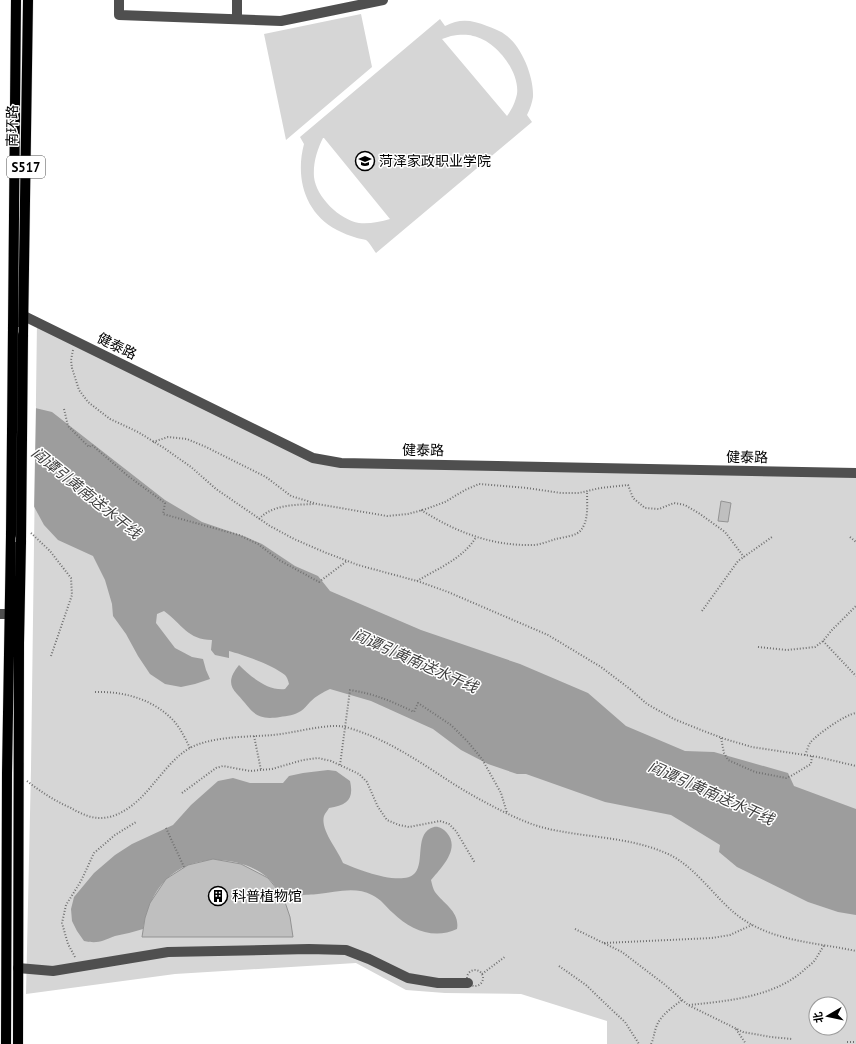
<svg xmlns="http://www.w3.org/2000/svg" width="856" height="1044" viewBox="0 0 856 1044" font-family="'PT Sans','Noto Sans SC',sans-serif">
	<style>
		.green { fill: #d6d6d6; fill-rule: evenodd }
		.water { fill: #9d9d9d }
		.pier { fill: #fff }
		.building { fill: #bfbfbf; stroke: #939393 }
		.lines { fill: none; stroke-linecap: round; stroke-linejoin: round }
		.major-casing { stroke: #dbdbdb; stroke-width: 11 }
		.path { stroke: #717171; stroke-width: 2; stroke-dasharray: 1 2; stroke-linecap: butt }
		.minor { stroke: #4f4f4f; stroke-width: 10 }
		.major { stroke: #000; stroke-width: 10 }
		.major-bridge-casing { stroke: #dbdbdb; stroke-width: 11; stroke-linecap: butt }
		.major-bridge { stroke: #000; stroke-width: 10 }
		.labels { text-anchor: middle; stroke-width: 3; stroke-linejoin: round; paint-order: stroke }
		.shield { fill: #fff; stroke: #4c4c4c; stroke-width: 1 }
		.shield-label { font-size: 13px; font-weight: bold; fill: #000 }
		.street-label { font-size: 14px; fill: #000; stroke: #fff }
		.poi-label { font-size: 14px; fill: #000; stroke: #fff; text-anchor: start }
		.water-label { font-size: 15px; font-style: italic; fill: #3e3e3e; stroke: #fff }
	</style>
	<rect width="100%" height="100%" fill="#fff"/>
	<path class="green" d="M361 14 372 67 286 140 264 34Z
		M440 19 445 26C460 18 472 20 487 26 493 28 501 31 507 36 522 48 534 77 533 97 532 103 530 109 527 115L532 122 376 253C373 249 370 243 366 240 364 239 359 239 357 238 350 236 343 233 337 230 305 213 295 178 304 144L300 137ZM451 36C458 35 466 34 473 36 495 40 520 71 517 94 515 103 512 109 507 116L442 39ZM323 138H324L390 219C380 222 369 224 359 223 340 220 316 197 314 177 313 163 317 150 323 138Z
		M37 322 314 458 856 473V1044H607V1021L521 994 445 993 406 990 356 963 175 974 26 994 31 769ZM816 1004H840V1028H816Z"/>
	<path class="water" d="M0 397 31 407 52 412 165 500 202 522 246 537 262 544 295 566 318 576 330 591 421 630 520 664 588 693 626 726 685 751 714 752 788 773 794 786 856 809V915L838 912 808 902 737 867 719 852 720 845 671 815 605 802 526 774H517L488 764 461 750 433 729 371 701 330 689C323 692 316 696 310 702 307 705 304 709 301 711 295 715 287 716 280 717 254 721 253 711 237 694 227 684 231 675 239 665 251 677 268 691 285 689L289 684C288 680 287 677 285 675 273 665 244 655 229 651V658L215 655 211 650 212 640C188 640 182 624 164 611L157 614 156 623 175 648 192 657 203 659 206 670 210 679 195 684 181 687 165 684 150 674 138 656 126 634 113 616 112 604 105 580 93 556 58 540 44 525 31 501Z
		M328 770 336 771 350 781C354 799 348 805 329 808 328 810 325 813 324 816 320 830 338 850 343 863 358 870 403 887 415 873 425 862 414 832 434 827 438 826 444 829 447 833 461 849 440 869 431 880 432 884 433 889 435 892 444 904 460 912 457 929 434 940 410 930 393 913 386 907 381 899 372 895 356 886 335 892 318 894 312 895 305 894 299 896 294 897 290 900 285 902 280 894 275 884 267 877 239 855 192 853 166 880 153 892 146 912 143 929 134 932 124 934 115 936 102 941 98 944 84 941L77 931 72 921 71 909 74 897 94 873 115 855 132 844 173 825 191 805 218 781 233 778 250 783H283L289 776 303 773Z"/>
	<path class="pier" d="M0 395 36 406 34 512 29 502 0 481Z"/>
	<path class="building" d="M721 501 731 503 728 522 718 521Z
		M213 859 241 864 268 878 277 889 285 902 290 917 293 937H142L145 918 150 903 166 879 188 865Z"/>
	<g class="lines">
		<defs>
			<path id="major" d="M13 327 16 0
				M23 335 28 0
				M6 1044 7 773 11 535
				M18 1044 19 643 21 542"/>
		</defs>
		<use href="#major" class="major-casing"/>
		<path class="path" d="M73 350 71 360 72 368 79 390 88 402 110 419 138 432 164 448 191 467 216 489 270 526 294 539 324 552 358 565 417 581 448 592 548 635 601 667 630 689 647 704 674 719 701 730 725 739 752 747 818 757 856 766
			M64 409 68 426 89 447 92 445 128 476 165 503 163 514 239 535 258 544 279 560 319 582 347 561
			M153 442 168 437 187 439 206 447 266 477 291 496 317 504 387 516 408 514 426 509 445 502 465 490 479 484 527 488 561 493H579L600 488 628 485 633 498 645 508 659 509 674 503 685 505 700 514 725 532 744 557
			M421 510C456 532 491 546 533 545 540 545 549 541 556 539 564 537 577 536 581 530 589 520 587 504 587 491
			M259 519C273 504 296 505 314 504
			M31 533 50 551 71 578 72 595 51 656
			M850 537 856 542
			M417 581C437 569 464 558 476 537
			M702 611 738 561 772 537
			M823 641 856 676
			M758 647 787 650 815 647 823 641 832 630 856 606
			M95 692C123 691 152 699 172 719 180 727 185 738 190 748
			M254 736 261 770
			M721 738 724 753 728 760 755 772 786 778 791 776 811 764 812 756
			M805 755C807 751 808 746 810 743 816 735 846 714 856 713
			M340 765 350 690C375 694 391 701 414 712L418 703 451 725 468 742 482 759 501 793 507 813
			M27 781C41 792 55 801 71 808 76 811 82 814 88 816 115 825 139 802 154 783 167 768 180 750 199 744 223 736 249 737 273 735 293 733 313 727 333 726 345 725 358 731 369 735 398 747 423 764 449 781 466 792 484 802 502 811 520 820 539 828 559 831 595 838 633 838 668 854 696 867 713 896 737 915 772 942 815 942 856 951
			M182 793 216 768 223 766 250 771 272 769 303 760 318 758 331 761 359 774 367 782 378 807 387 820 399 825 409 827 440 821 449 824 456 831 475 863
			M166 828 184 867
			M575 929 622 952 664 984 688 1005 743 1032 771 1037 792 1039
			M604 943 712 938 730 935 752 925
			M75 957 68 944 62 923 66 905 81 881 94 853 115 835 136 822
			M559 966 586 985 612 1010 625 1022 639 1044
			M467 978a8 8 0 1 1 16 0a8 8 0 1 1-16 0Z
			M482 974 506 956
			M689 1005C728 1001 773 997 803 971 807 967 812 964 815 960 818 955 821 950 825 944
			M736 1029 746 1044
			M847 1042H856
			M651 1044C654 1038 654 1032 657 1025 661 1015 673 1007 682 1000"/>
		<path class="minor" d="M119 0V15L281 21 383 0
			M237 0V19
			M24 316 313 458 341 463 856 473
			M0 614H9
			M18 968 53 971 168 952 309 949 346 950 369 959 408 978 438 983H468"/>
		<use href="#major" class="major"/>
		<defs>
			<path id="major-bridge" d="M11 535 13 327
				M21 542 23 335"/>
		</defs>
		<use href="#major-bridge" class="major-bridge-casing"/>
		<use href="#major-bridge" class="major-bridge"/>
	</g>
	<defs>
		<symbol id="university-ring" viewBox="-11 -11 22 22"><circle r="9.5" fill="#fff" stroke="#000" stroke-width="1.5"/><path d="M0-5L7-2L0 1L-7-2ZM-4 1L0 2.5L4 1V4Q0 6-4 4Z" fill="#000"/></symbol>
		<symbol id="building-ring" viewBox="-11 -11 22 22"><circle r="9.5" fill="#fff" stroke="#000" stroke-width="1.5"/><path d="M-4-6H4V6H1V3H-1V6H-4ZM-2.5-4.3h1.7v1.8h-1.7ZM.8-4.3h1.7v1.8H.8ZM-2.5-1h1.7V.8h-1.7ZM.8-1h1.7V.8H.8Z" fill="#000"/></symbol>
	</defs>
	<g fill-rule="evenodd">
		<use href="#university-ring" x="354" y="150" width="22" height="22"/>
		<use href="#building-ring" x="207" y="885" width="22" height="22"/>
	</g>
	<g class="labels">
		<rect class="shield" x="7" y="156" width="38" height="22" rx="3"/>
		<g class="shield-label">
			<text x="26" y="172">S517</text>
		</g>
		<g class="street-label">
			<text transform="translate(12 126) rotate(-89)" y="5">南环路</text>
			<text transform="translate(117 346) rotate(26)" y="5">健泰路</text>
			<text transform="translate(423 450) rotate(1)" y="5">健泰路</text>
			<text transform="translate(747 457) rotate(1)" y="5">健泰路</text>
		</g>
		<g class="poi-label">
			<text x="379" y="166">菏泽家政职业学院</text>
			<text x="232" y="901">科普植物馆</text>
		</g>
		<g class="water-label">
			<text transform="translate(86 493) rotate(39)" y="5">阎谭引黄南送水干线</text>
			<text transform="translate(415 661) rotate(24)" y="5">阎谭引黄南送水干线</text>
			<text transform="translate(711 793) rotate(24)" y="5">阎谭引黄南送水干线</text>
		</g>
	</g>
	<g transform="translate(828 1016) rotate(261)"><circle r="19" fill="#ffffff" stroke="#999999"/>
	<path d="M0-3L7 15L0 10L-7 15Z" fill="#000000"/>
	<text y="-6" font-size="11" font-weight="bold" text-anchor="middle" fill="#000000">北</text>
	</g>
</svg>
